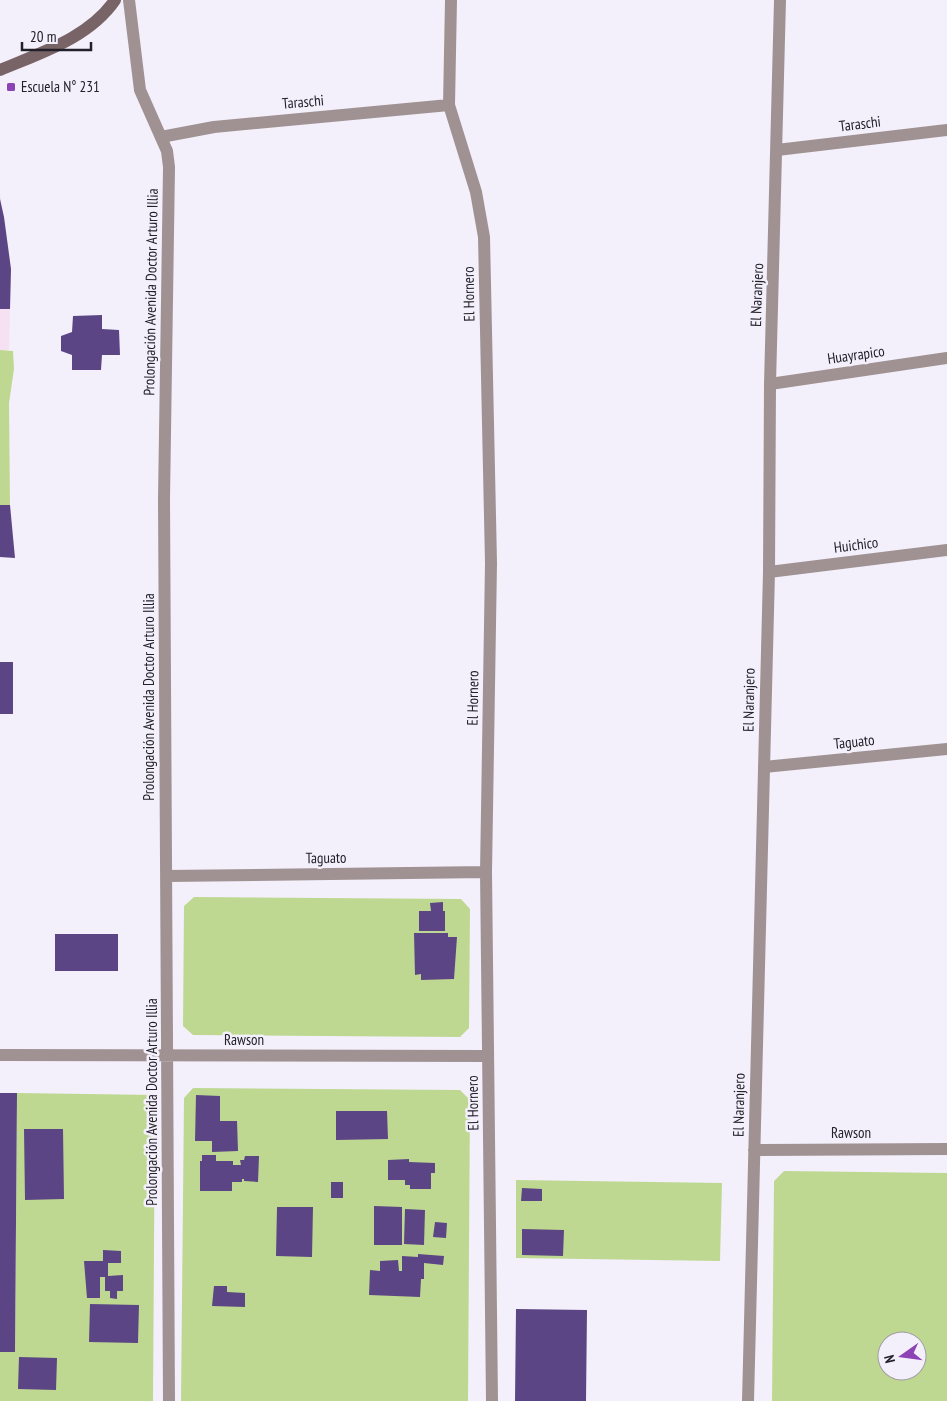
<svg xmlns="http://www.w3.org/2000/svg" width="947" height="1401" viewBox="0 0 947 1401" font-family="'PT Sans Narrow',sans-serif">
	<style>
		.education { fill: #f5e1f2 }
		.green { fill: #bed891; fill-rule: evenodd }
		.building { fill: #5b4584 }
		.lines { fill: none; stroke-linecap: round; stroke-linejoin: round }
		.street { stroke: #a09293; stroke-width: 12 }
		.secondary { stroke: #786467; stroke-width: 12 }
		.poi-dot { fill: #8c43b6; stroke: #f3f0fb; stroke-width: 2 }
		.labels { text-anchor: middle; stroke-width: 5; stroke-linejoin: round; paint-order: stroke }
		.poi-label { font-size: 15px; fill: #23202a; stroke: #f3f0fb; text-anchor: start }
		.street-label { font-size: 15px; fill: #23202a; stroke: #f3f0fb }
	</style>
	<rect width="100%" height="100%" fill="#f3f0fb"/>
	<path class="education" d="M0 193 11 269 9 350H0Z"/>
	<path class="green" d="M0 350 13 351 14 369 9 403 10 505H0Z
		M194 897 461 899 470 909 469 1028 460 1037 193 1035 183 1026 184 906Z
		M193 1088 460 1090 470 1100 468 1401H181L184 1098Z
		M17 1093 155 1095 153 1401H0V1352L15 1351Z
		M784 1171 947 1173V1401H772L774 1181ZM887 1341H917V1371H887Z
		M516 1180 722 1183 720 1261 516 1258Z"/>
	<path class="building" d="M0 199 4 217 11 269 10 309H0Z
		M102 315V329L119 330 120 355H102L101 370H72V355L61 351V336L72 332 73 316Z
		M0 505H10L15 558 0 557Z
		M0 662H13V714H0Z
		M443 902V911H445V931H419V911H431L430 903Z
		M414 933H448V937H457L454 979 421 980V974L415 975Z
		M55 934H118V971H55Z
		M0 1093H17L15 1352H0Z
		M196 1095 220 1096V1121H237L238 1151 212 1152V1141H195Z
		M336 1111H387L388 1139 336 1140Z
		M24 1129H63L64 1199 25 1200Z
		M202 1155H216V1161H233V1165H241L240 1160H244L245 1156H259L258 1182 244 1181V1179H242V1182H232V1191H200V1161H202Z
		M409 1159V1162L435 1163V1173H431V1189H410V1185H405V1180H388V1160Z
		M331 1182H343V1198H331Z
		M522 1188 542 1189V1201H521Z
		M374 1206 402 1207V1245H374Z
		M277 1207H313L312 1257 276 1256Z
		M405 1209 425 1210 424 1245 404 1244Z
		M435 1222 447 1223 446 1238 433 1237Z
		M522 1229 564 1230 563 1256 522 1255Z
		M103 1250 121 1251V1263H108V1276L123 1275V1291H117V1299L110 1298V1291H105V1277H100V1298H87L84 1261H103Z
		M418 1254 444 1256 443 1265 424 1263V1279H421L420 1297 369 1295 370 1270 380 1271V1261L398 1260 399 1271H402V1256L418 1257Z
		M214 1286H227V1292L245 1293V1307L212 1306Z
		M90 1304 139 1305 138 1343 89 1342Z
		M516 1309 587 1310 586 1401H515Z
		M19 1357 57 1358 56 1390 18 1389Z"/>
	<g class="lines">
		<path class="street" d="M129 0 140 90 167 151 169 167 164 500 169 1401
			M451 0 449 105 476 192 484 237 491 563 486 872 492 1401
			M161 137 214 127 449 105
			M777 150 947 130
			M770 384 947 358
			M769 572 947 550
			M764 767 947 749
			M167 876 486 872
			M0 1055 488 1056
			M754 1150 947 1149
			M748 1401 769 572 770 384 780 0"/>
		<path class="secondary" d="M0 70C40 53 89 38 115 0"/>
	</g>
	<rect class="poi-dot" x="6" y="82" width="10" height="10" rx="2.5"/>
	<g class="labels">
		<g class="poi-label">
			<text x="21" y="92">Escuela N° 231</text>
		</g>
		<g class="street-label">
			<text transform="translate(303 102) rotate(-5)" y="5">Taraschi</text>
			<text transform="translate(860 124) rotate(-7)" y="5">Taraschi</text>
			<text transform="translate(151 292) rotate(-89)" y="5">Prolongación Avenida Doctor Arturo Illia</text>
			<text transform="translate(469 294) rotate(-91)" y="5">El Hornero</text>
			<text transform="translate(757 295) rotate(-88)" y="5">El Naranjero</text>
			<text transform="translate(856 355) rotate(-8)" y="5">Huayrapico</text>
			<text transform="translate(856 545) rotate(-7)" y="5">Huichico</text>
			<text transform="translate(149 697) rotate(-90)" y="5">Prolongación Avenida Doctor Arturo Illia</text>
			<text transform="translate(473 698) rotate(-89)" y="5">El Hornero</text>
			<text transform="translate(749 700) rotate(-89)" y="5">El Naranjero</text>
			<text transform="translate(854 742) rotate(-6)" y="5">Taguato</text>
			<text transform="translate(326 858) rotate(-1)" y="5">Taguato</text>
			<text x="244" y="1045">Rawson</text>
			<text transform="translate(152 1102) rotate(-90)" y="5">Prolongación Avenida Doctor Arturo Illia</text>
			<text transform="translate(473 1103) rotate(-91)" y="5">El Hornero</text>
			<text transform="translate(739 1105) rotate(-89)" y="5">El Naranjero</text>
			<text x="851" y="1138">Rawson</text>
		</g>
	</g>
	<g transform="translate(902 1356) rotate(256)"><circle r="24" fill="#f3f0fb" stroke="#a09da7"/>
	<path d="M0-4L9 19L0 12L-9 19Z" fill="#8c43b6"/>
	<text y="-8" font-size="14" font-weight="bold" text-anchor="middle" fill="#23202a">N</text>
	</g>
	<path d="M22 42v8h69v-8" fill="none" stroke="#23202a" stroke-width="2.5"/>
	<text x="30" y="42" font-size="15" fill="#23202a" stroke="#f3f0fb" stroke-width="4" paint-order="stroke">20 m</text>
</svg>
